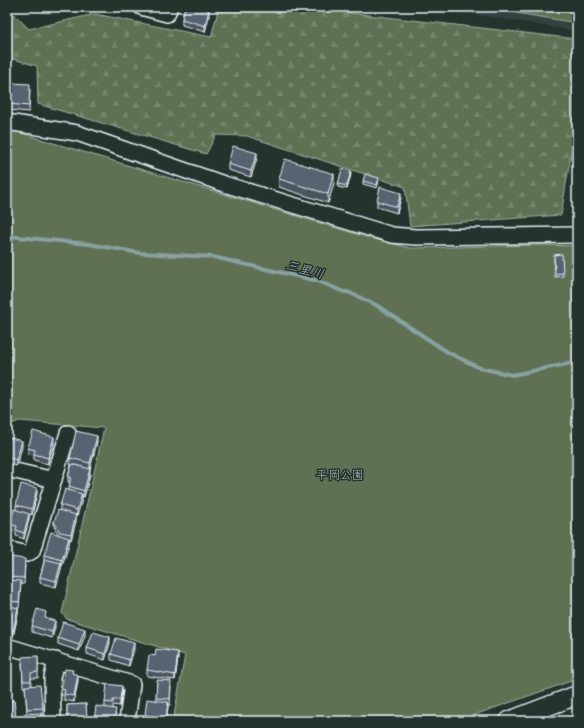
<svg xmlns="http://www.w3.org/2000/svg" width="584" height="728" viewBox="0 0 584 728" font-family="'Patrick Hand','Klee One',sans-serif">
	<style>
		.built { fill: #354141 }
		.green { fill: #607052; stroke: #a4b0a5 }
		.forest { fill: url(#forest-firs); stroke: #a4b0a5 }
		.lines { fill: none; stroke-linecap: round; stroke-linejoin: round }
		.stream { stroke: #88a2a3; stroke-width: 4 }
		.minor-casing { stroke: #e8f1f8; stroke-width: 18 }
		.tertiary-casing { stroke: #e8f1f8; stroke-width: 21 }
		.minor { stroke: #26332d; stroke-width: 15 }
		.tertiary { stroke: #26332d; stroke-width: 18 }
		.wall { fill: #4c5561; stroke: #e8f1f8 }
		.shaded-wall { fill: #3e454f; stroke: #e8f1f8 }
		.building { fill: #586371; stroke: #e8f1f8 }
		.labels { text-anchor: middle; stroke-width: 3; stroke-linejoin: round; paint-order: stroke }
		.park-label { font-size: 12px; fill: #b2bdb6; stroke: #26332d }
		.water-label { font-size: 13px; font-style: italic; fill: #a8bcc0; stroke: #26332d }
	</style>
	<defs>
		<pattern id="forest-firs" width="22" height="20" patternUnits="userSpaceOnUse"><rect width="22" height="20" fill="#607052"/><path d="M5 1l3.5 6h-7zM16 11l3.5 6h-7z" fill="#77856c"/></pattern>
	</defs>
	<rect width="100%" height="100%" fill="#26332d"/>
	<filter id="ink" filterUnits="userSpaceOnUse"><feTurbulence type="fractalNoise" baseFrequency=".025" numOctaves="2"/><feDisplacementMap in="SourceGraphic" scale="8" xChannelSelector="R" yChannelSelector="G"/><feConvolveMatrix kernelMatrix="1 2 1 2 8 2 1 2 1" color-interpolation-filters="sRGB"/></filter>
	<g filter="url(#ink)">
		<path class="built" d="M428 7H577V31Z"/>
		<path class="green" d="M480 7H577V23Z
			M7 129 363 236 410 248 539 245 577 246V679L457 721H173L185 655 67 619 62 613 104 428 20 421 7 425Z"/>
		<path class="forest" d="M7 7 29 29 95 14 211 37 219 7H299L577 39V117L561 215 410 226 405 187 247 136 216 135 206 154 38 104 37 66 7 57Z"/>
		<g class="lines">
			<path class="stream" d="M7 236 89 244 140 253 213 257 318 281 344 292H348L376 305 449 353 480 368 512 375 577 362"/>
			<defs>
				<path id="minor" d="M141 7 167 14 170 7
					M7 122 77 133 224 184 392 235 415 237 577 235
					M7 469 54 480
					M7 549 27 554 32 551 68 433
					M7 646 132 684 127 721
					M53 721 52 678 56 660"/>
				<path id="tertiary" d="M509 721 577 695"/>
			</defs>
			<use href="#minor" class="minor-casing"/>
			<use href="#tertiary" class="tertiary-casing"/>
			<use href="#minor" class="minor"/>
			<use href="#tertiary" class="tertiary"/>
		</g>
		<path class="wall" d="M185 7H206V9L209 16 205 32 182 25V19Z
			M30 90 29 112 9 110V104Z
			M257 158 251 177 228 170V164Z
			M351 174 347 189 338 187V184Z
			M279 179 334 183 328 203 279 187Z
			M363 181H379L377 188 363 184Z
			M401 198 397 213 377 207V201Z
			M554 258 563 273V276L555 277Z
			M7 438 22 447 16 466 7 463Z
			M97 442 90 469H89L90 475 84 497 82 496V500L76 516V521L71 540H69V544L62 566H61V569L56 587 40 583V577L44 561V555L59 535 54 527V522L60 510V505L69 490 70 483 68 482V477L71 465 70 464V458Z
			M54 443 48 464 34 460V455L28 454V448Z
			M37 493 32 515 29 514V519L24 539 16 536V532L10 530V524L16 510V505Z
			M25 565 24 584H21L19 608H18V614L13 637 7 635V580H8V577Z
			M46 618 55 627 52 638 32 632V626Z
			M85 635 79 651 58 644V638Z
			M110 643 105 660 87 654V648Z
			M134 649 129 666 111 660V654Z
			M7 652 12 658 10 683V700H14L16 721H7Z
			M38 656V678H31V686L43 708V714H41V721H24V714H27L25 687H23L22 663Z
			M155 656 178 658 175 680 147 676V670Z
			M73 674 78 681 74 702 64 700V695H61V689Z
			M157 680 171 687 170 705H168L166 721H145V715L156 700Z
			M122 692 120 706 113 705V709L116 715 105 708V702Z
			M86 704 87 721H67V705Z"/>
		<path class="shaded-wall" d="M209 10V16L205 32V26Z
			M257 153V158L251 177V171Z
			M351 171V174L347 189V186Z
			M334 174V183L328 203V194Z
			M401 193V198L397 213V207Z
			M97 436V442L90 469V463Z
			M54 437V443L48 464V458Z
			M22 441V447L16 466V460Z
			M90 469V475L84 497V491Z
			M37 488V493L32 515V509Z
			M82 494V500L77 516V510Z
			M29 514V519L24 539V533Z
			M76 515V521L71 540V534Z
			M69 538V544L62 566V560Z
			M61 563V569L56 587V581Z
			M18 608V614L13 637V631Z
			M55 621V627L52 638V632Z
			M85 629V635L79 651V645Z
			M110 637V643L105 660V654Z
			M134 643V649L129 666V660Z
			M178 652V658L175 680V675Z
			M78 675V681L74 702V696Z
			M122 686V692L120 706V700Z
			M168 702V708L166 721V718Z"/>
		<path class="building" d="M185 7H200L209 10 205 26 182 19Z
			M11 83 30 84 29 106 9 104Z
			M233 146 257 153 251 171 228 164Z
			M285 159 334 174 328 194 279 179Z
			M342 169 351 171 347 186 338 184Z
			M365 174 379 178 377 185 363 181Z
			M380 187 401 193 397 207 377 201Z
			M562 254 563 273 555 274 554 255Z
			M33 431 54 437 48 458 34 454 35 450 28 448Z
			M76 431 97 436 90 463 70 458Z
			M7 437 22 441 16 460 7 457Z
			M72 464 90 469 84 491 69 486 71 477H68Z
			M21 484 37 488 32 509 16 505Z
			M65 489 82 494 77 510 60 505Z
			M14 509 29 514 24 533 16 530 17 526 10 524Z
			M58 510 76 515 71 534 60 532 54 522Z
			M51 532 69 538 62 560 44 555Z
			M10 557 25 559 24 578 8 577Z
			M45 559 61 563 56 581 40 577Z
			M7 580 21 581 19 602 7 601Z
			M7 605 18 608 13 631 7 630Z
			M37 609 46 612 45 618 55 621 52 632 32 626Z
			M63 622 85 629 79 645 58 638Z
			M93 632 110 637 105 654 87 648Z
			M116 638 134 643 129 660 111 654Z
			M156 649 178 652 175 675 147 670 149 655 155 656Z
			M7 652H12L10 677H7Z
			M38 656V672L31 673V681H23L22 657Z
			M65 669 73 670 72 673 78 675 74 696 64 694 65 690 61 689Z
			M7 678H10V698H7Z
			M157 680 171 681 170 699 156 698Z
			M107 684 122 686 120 700H113V703L105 702Z
			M40 685 43 708 27 709 25 686Z
			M147 699 168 702 166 718 145 715Z
			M14 700 16 720 7 721V701Z
			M86 704 87 718 67 719V705Z
			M96 706 116 709 114 721H94Z
			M41 713V721H25L24 714Z"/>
	</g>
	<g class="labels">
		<g class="park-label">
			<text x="340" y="479">平岡公園</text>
		</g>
		<g class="water-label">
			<text transform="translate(305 269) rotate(15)" y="5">三里川</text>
		</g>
	</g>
	<rect width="584" height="728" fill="none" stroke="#26332d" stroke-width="24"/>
	<rect x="12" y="12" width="560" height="704" fill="none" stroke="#e8f1f8" stroke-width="1.5" filter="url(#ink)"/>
</svg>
